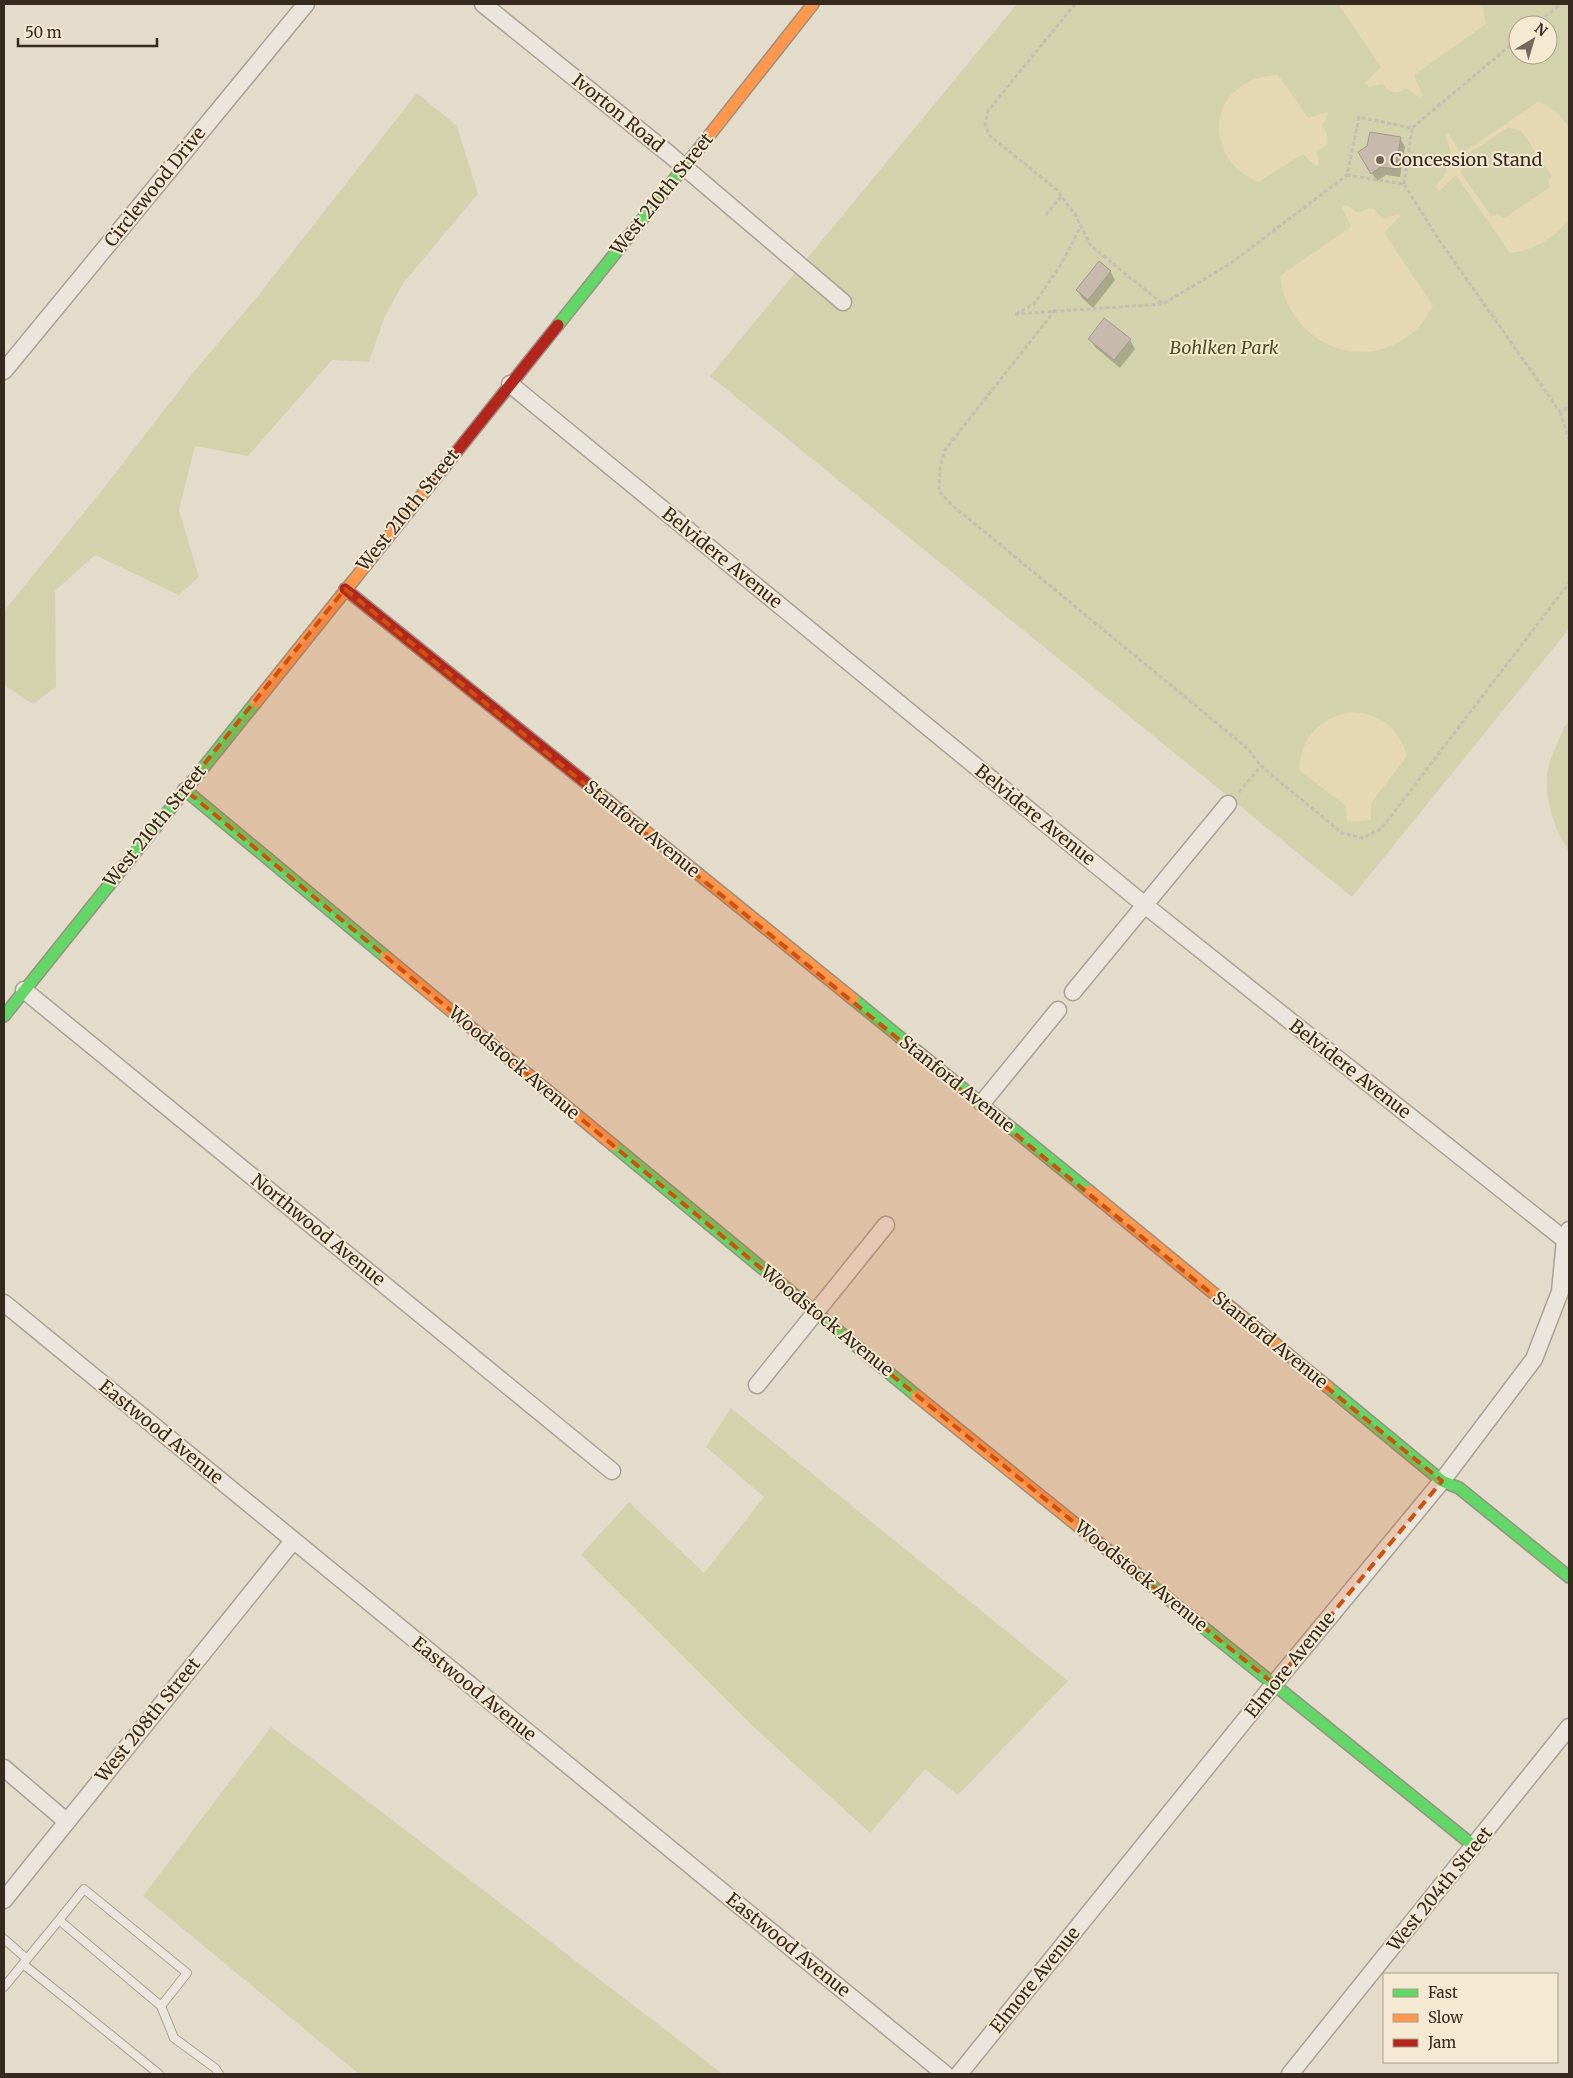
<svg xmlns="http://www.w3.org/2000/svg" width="1573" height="2078" viewBox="0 0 1573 2078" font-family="Merriweather,serif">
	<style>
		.green { fill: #d2d3ad; fill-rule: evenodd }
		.sand { fill: #e6d8b2; fill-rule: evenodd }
		.shadow { fill: #0003 }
		.building { fill: #c7baac; stroke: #a3988b }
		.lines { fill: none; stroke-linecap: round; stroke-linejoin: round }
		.lane-casing { stroke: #a8a195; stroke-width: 10 }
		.street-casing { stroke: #a8a195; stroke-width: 19 }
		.fast-casing { stroke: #989084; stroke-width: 14 }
		.slow-casing { stroke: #989084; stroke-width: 14 }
		.jam-casing { stroke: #989084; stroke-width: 14 }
		.path { stroke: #c3bdb4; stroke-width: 3; stroke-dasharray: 4 2.5; stroke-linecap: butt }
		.lane { stroke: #ebe6dd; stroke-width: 8 }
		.street { stroke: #ebe6dd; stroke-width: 16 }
		.fast { stroke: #63d668; stroke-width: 11 }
		.slow { stroke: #ff974d; stroke-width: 11 }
		.jam { stroke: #b3261e; stroke-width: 11 }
		.marked { fill: #cd520f; fill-opacity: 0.2; stroke: #cd520f; stroke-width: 4; stroke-dasharray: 10 6; stroke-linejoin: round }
		.poi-dot { fill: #73685a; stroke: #f5ead1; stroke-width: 2 }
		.labels { text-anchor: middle; stroke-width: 4; stroke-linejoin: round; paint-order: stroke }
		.street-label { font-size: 18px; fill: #36291d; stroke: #f5ead1 }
		.poi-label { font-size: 18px; fill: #36291d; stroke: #f5ead1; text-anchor: start }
		.park-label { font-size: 18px; font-style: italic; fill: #475224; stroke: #f5ead1 }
	</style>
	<rect width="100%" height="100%" fill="#e3dccb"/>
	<path class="green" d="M1017 4H1569V629L1352 897 710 376ZM1518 25H1548V55H1518Z
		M417 93 457 126 478 194 404 282 385 316 369 362 332 360 248 456 195 446 179 510 199 577 179 595 95 555 55 591 56 687 33 704 4 685V611L99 494 192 374 257 297Z
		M1569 721V851C1555 831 1545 801 1547 776 1548 760 1559 742 1564 727Z
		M731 1408 1068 1681 958 1795 925 1769 870 1833 757 1730 581 1555 629 1502 704 1573 764 1497 706 1447Z
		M271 1727 723 2074H359L143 1896Z"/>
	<path class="sand" d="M1338 4H1482L1486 24 1414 75 1422 95 1420 97 1406 88C1397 95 1388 93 1383 84L1369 87 1365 83 1381 67Z
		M1278 75 1308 118 1327 112 1328 114 1322 126C1327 132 1329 137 1327 145L1317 150 1319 164 1316 166 1303 154 1258 182C1213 163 1203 106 1248 82 1258 77 1268 76 1278 75Z
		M1539 101 1557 112 1569 127V219C1555 238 1534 250 1510 253L1456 175 1439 191 1436 187 1447 171 1444 162 1451 153 1445 135 1448 133 1461 154ZM1508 127 1521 131 1552 176 1549 181 1550 187 1504 218 1497 215 1491 216 1460 172 1464 167 1463 157Z
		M1346 205 1358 213 1367 209 1373 208 1383 219 1398 214 1400 216 1384 233 1433 306C1428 313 1424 322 1418 328 1365 378 1288 344 1280 276L1351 227 1342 207Z
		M1354 712C1381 714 1400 729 1407 756L1371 803V820L1347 822 1345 805 1299 770C1301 736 1321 716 1354 712Z"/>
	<path class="shadow" d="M1400 138 1405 147 1400 177 1386 175 1377 181 1364 161Z
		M1110 271 1115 280 1093 308 1082 298 1077 290Z
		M1104 320 1130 340 1135 349 1120 368 1095 347 1090 339Z"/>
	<path class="building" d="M1370 132 1401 137 1395 169 1380 167 1371 174 1358 152 1367 146Z
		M1099 261 1111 271 1088 300 1076 290Z
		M1104 318 1131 339 1114 360 1088 339Z"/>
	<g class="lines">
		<defs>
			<path id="lane" d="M59 1920 84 1889 187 1973 161 2006
				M4 1939 27 1959 4 1987
				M27 1959 59 1920 161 2006 174 2038 215 2068 219 2074
				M23 1964 159 2074"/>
			<path id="street" d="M483 4 669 154 843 302
				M4 371 306 4
				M510 384 1146 906 1565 1240
				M24 990 612 1471
				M1073 992 1228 804
				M982 1103 1058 1010
				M4 1303 945 2074
				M757 1385 886 1225
				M4 1768 66 1821
				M4 1900 293 1541
				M959 2074 1274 1684 1442 1481 1534 1359 1560 1292 1565 1240 1569 1230
				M1290 2074 1569 1727"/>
			<path id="fast" d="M558 325 708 137
				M184 789 386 957
				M853 999 1089 1191
				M4 1016 256 702
				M613 1145 917 1396
				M1328 1387 1442 1481 1459 1488 1569 1577
				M1130 1568 1475 1847"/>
			<path id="slow" d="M708 137 813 4
				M256 702 434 480
				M591 787 853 999
				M386 957 613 1145
				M1089 1191 1328 1387
				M917 1396 1130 1568"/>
			<path id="jam" d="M434 480 558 325
				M345 589 591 787"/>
		</defs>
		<use href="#lane" class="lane-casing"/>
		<use href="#street" class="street-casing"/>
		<use href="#fast" class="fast-casing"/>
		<use href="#slow" class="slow-casing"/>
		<use href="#jam" class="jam-casing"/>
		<path class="path" d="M1075 4 988 111 985 125 990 136 1057 190 1076 216 1091 246 1163 304
			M1535 25 1561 4
			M1347 175 1404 184 1439 240 1560 412 1569 407
			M1404 184 1412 128
			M1046 215 1062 195
			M1055 310 945 450 940 467 939 491 952 505 1247 748 1261 766 1342 833 1362 838 1381 829 1569 583
			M1015 314 1163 304 1231 263 1347 175 1359 117 1412 128 1518 39
			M1016 314 1034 304 1060 266 1081 226
			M1560 412 1569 439
			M1239 792 1261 766"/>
		<use href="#lane" class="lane"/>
		<use href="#street" class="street"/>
		<use href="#fast" class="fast"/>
		<use href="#slow" class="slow"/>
		<use href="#jam" class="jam"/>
	</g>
	<path class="marked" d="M345 589 1442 1481 1274 1684 816 1314 184 789Z"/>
	<circle class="poi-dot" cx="1380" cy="160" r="5"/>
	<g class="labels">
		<g class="street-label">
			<text transform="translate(618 113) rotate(39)" y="6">Ivorton Road</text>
			<text transform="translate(155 187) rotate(-51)" y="6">Circlewood Drive</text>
			<text transform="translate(662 194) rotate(-51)" y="6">West 210th Street</text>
			<text transform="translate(408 510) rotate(-51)" y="6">West 210th Street</text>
			<text transform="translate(722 558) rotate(39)" y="6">Belvidere Avenue</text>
			<text transform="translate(1035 815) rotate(39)" y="6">Belvidere Avenue</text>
			<text transform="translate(155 826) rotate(-51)" y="6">West 210th Street</text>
			<text transform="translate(642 829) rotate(39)" y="6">Stanford Avenue</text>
			<text transform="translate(514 1063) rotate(40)" y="6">Woodstock Avenue</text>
			<text transform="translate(1350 1069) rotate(38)" y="6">Belvidere Avenue</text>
			<text transform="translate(957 1084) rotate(39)" y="6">Stanford Avenue</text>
			<text transform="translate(318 1230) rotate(39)" y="6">Northwood Avenue</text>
			<text transform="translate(827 1321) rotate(39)" y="6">Woodstock Avenue</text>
			<text transform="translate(1270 1340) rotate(39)" y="6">Stanford Avenue</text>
			<text transform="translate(161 1432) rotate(39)" y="6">Eastwood Avenue</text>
			<text transform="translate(1141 1576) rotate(39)" y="6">Woodstock Avenue</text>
			<text transform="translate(1290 1665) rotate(-51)" y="6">Elmore Avenue</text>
			<text transform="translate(474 1689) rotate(39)" y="6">Eastwood Avenue</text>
			<text transform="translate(148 1720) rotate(-51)" y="6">West 208th Street</text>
			<text transform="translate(1440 1889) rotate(-51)" y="6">West 204th Street</text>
			<text transform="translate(788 1945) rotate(39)" y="6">Eastwood Avenue</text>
			<text transform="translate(1035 1980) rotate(-51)" y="6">Elmore Avenue</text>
		</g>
		<g class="poi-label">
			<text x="1390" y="166">Concession Stand</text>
		</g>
		<g class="park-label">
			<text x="1224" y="354">Bohlken Park</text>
		</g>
	</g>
	<rect width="1573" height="2078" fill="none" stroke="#36291d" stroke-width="10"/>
	<rect x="1383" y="1973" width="175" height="90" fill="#f5ead1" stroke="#a99d89"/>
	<rect x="1393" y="1989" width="25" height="8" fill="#63d668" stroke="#a99d89"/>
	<text x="1428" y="1998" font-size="15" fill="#36291d">Fast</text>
	<rect x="1393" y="2014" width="25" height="8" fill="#ff974d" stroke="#a99d89"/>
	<text x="1428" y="2023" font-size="15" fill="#36291d">Slow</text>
	<rect x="1393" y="2039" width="25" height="8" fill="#b3261e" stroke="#a99d89"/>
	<text x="1428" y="2048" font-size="15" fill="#36291d">Jam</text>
	<g transform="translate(1533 40) rotate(38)"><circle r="24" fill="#f5ead1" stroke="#a99d89"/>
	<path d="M0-4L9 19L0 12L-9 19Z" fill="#73685a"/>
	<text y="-8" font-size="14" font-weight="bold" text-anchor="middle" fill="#36291d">N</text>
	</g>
	<path d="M18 38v8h139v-8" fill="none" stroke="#36291d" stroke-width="2.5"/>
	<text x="25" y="38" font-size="15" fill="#36291d" stroke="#f5ead1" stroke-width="4" paint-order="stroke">50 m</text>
</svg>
